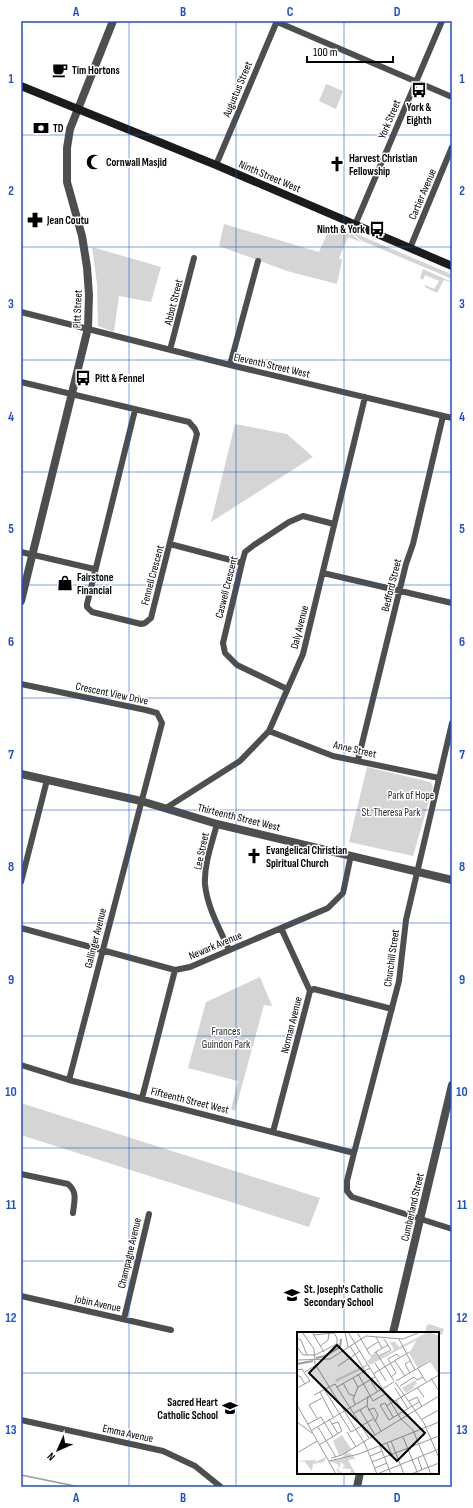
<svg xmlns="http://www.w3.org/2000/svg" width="473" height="1508" viewBox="0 0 473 1508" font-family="'Sofia Sans Condensed',sans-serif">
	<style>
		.green { fill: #d5d5d5 }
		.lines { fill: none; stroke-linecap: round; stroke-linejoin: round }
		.stream { stroke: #9c9c9c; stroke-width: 1.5 }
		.minor { stroke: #4e4e4e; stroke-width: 6 }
		.tertiary { stroke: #4e4e4e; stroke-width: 8 }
		.secondary { stroke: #1b1b1b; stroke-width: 8 }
		.grid { fill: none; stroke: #1d4ed8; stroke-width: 1; stroke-opacity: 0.55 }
		.labels { text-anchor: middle; stroke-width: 3; stroke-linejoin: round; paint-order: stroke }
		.poi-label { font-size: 11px; font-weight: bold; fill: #000; stroke: #fff; text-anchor: start }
		.street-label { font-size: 11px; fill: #000; stroke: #fff }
		.park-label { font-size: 11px; fill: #2c2c2c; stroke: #fff }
		.inset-river { fill: none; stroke: #9c9c9c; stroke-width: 2 }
		.inset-road { fill: none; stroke: #999; stroke-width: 1 }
		.view { fill: #000; fill-opacity: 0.15; stroke: #000; stroke-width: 2 }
		.inset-edge { fill: none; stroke: #000; stroke-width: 2 }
		.neatline { fill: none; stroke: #1d4ed8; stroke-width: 1.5 }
		.grid-label { font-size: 13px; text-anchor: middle; font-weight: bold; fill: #1d4ed8 }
	</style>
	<rect width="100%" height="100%" fill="#fff"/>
	<path class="green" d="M326 84 343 91 336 109 319 101Z
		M224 224 319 252 331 225 352 234 361 242 348 237 339 258 342 260 337 284 287 271 219 246Z
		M352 232 451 274 452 279 360 240Z
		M92 247 161 267 151 302 119 296 114 332 98 326 97 284Z
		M423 269 452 282V283L444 280 437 293 425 287V285L434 289 439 281 425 275 423 280 420 278Z
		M235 424 287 434 313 457 211 522Z
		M367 767 430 782 433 787 413 856 349 842Z
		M260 977 272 1006 264 1005 235 1111 231 1109 238 1081 188 1068 206 1002Z
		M21 1103 320 1198 309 1227 21 1135Z
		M429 1324 444 1329 442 1335 425 1333 427 1325Z"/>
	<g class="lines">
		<path class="stream" d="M21 1475 80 1487"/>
		<path class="minor" d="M275 21 452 97
			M216 165 277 21
			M355 225 442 21
			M410 248 452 147
			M21 312 230 365 452 418
			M170 350 194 258
			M230 365 258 261
			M21 382 189 422 195 429 197 434 151 618 145 623 141 624 92 612 87 607V604L135 410
			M170 544 242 563
			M21 552 94 569
			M323 573 452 603
			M21 684 146 710 157 713 162 723 69 1080
			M287 689 237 665 225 653 223 643 242 563 245 552 254 545 289 522 303 516 334 524
			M452 723 406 920 399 981 354 1153 347 1181V1191L352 1197 452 1229
			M269 731 333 756 439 778
			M358 760 406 564 413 544 443 416
			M166 808 240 761 269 731 303 654 365 397
			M217 824C212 843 204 864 205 884 207 907 220 929 229 950
			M21 882 47 780
			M21 928 175 970
			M310 991 314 989 392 1009
			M21 1065 69 1080 354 1153
			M142 1098 175 970 190 967 328 908 343 893 351 855
			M273 1132 310 991 281 928
			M21 1174 68 1184C78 1192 74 1202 73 1213
			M21 1296 171 1330
			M124 1319 149 1214
			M21 1420 163 1451 195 1466 221 1487"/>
		<path class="tertiary" d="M21 601 88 328 89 295 87 267 82 236 67 182V148L70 129 113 21
			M21 774 141 801 217 824 452 880
			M393 1333 452 1085
			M357 1487 360 1473"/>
		<path class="secondary" d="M21 86 216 165 452 266"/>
	</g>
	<path class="grid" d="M129 21V1487M236 21V1487M344 21V1333M21 135H452M21 247H452M21 360H452M21 472H452M21 585H452M21 698H452M21 810H452M21 923H452M21 1036H452M21 1148H452M21 1261H452M21 1373H298M438 1373H452M344 1473V1487"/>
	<defs>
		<symbol id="cafe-bare" viewBox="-9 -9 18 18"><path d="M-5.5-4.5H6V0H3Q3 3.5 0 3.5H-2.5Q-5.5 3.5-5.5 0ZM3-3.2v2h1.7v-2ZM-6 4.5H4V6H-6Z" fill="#000" stroke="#fff" stroke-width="2.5" paint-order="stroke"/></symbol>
		<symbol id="bus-bare" viewBox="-9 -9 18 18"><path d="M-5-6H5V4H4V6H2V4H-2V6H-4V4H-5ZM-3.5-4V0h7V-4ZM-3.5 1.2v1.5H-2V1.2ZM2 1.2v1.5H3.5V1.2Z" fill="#000" stroke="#fff" stroke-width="2.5" paint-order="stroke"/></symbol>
		<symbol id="bank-bare" viewBox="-9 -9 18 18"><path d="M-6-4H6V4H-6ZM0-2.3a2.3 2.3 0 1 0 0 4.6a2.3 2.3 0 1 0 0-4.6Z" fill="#000" stroke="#fff" stroke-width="2.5" paint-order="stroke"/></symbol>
		<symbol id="mosque-bare" viewBox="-9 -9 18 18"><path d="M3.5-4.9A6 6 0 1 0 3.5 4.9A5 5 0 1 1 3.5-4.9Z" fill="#000" stroke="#fff" stroke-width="2.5" paint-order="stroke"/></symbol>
		<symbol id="church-bare" viewBox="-9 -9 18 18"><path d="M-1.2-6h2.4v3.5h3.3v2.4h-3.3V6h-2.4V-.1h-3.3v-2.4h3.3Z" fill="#000" stroke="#fff" stroke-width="2.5" paint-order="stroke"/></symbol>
		<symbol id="pharmacy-bare" viewBox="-9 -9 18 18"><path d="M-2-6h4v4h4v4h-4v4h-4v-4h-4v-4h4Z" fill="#000" stroke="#fff" stroke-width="2.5" paint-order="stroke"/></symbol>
		<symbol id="shop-bare" viewBox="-9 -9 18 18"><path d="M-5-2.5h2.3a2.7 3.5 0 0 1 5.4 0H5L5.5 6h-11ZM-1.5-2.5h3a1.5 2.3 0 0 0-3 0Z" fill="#000" stroke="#fff" stroke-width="2.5" paint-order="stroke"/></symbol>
		<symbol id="school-bare" viewBox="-9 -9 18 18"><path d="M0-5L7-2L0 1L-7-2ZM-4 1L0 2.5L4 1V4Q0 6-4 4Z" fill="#000" stroke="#fff" stroke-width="2.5" paint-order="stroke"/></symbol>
	</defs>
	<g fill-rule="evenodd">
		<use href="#cafe-bare" x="49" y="59" width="22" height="22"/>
		<use href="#bus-bare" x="408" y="79" width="22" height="22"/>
		<use href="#bank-bare" x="30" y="117" width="22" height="22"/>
		<use href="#mosque-bare" x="83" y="151" width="22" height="22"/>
		<use href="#church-bare" x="326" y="153" width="22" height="22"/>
		<use href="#pharmacy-bare" x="24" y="209" width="22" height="22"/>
		<use href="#bus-bare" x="366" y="218" width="22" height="22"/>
		<use href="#bus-bare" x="72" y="367" width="22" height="22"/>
		<use href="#shop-bare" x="54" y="572" width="22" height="22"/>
		<use href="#church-bare" x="243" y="845" width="22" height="22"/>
		<use href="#school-bare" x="281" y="1284" width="22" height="22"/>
		<use href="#school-bare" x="219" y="1397" width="22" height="22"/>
	</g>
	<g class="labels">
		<g class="poi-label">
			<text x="72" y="74">Tim Hortons</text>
			<text x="419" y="111" text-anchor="middle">York &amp;<tspan x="419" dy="13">Eighth</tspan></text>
			<text x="53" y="132">TD</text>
			<text x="349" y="162">Harvest Christian<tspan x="349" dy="13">Fellowship</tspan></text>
			<text x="106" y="166">Cornwall Masjid</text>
			<text x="47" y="224">Jean Coutu</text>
			<text x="365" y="233" text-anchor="end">Ninth &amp; York</text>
			<text x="95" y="382">Pitt &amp; Fennel</text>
			<text x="77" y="581">Fairstone<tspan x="77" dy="13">Financial</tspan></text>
			<text x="266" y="854">Evangelical Christian<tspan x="266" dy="13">Spiritual Church</tspan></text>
			<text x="304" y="1293">St. Joseph's Catholic<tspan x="304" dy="13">Secondary School</tspan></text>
			<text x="218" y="1406" text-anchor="end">Sacred Heart<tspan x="218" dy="13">Catholic School</tspan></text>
		</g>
		<g class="street-label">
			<text transform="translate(237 89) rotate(-67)" y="4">Augustus Street</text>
			<text transform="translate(389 119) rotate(-67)" y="4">York Street</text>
			<text transform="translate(270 176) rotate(23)" y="4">Ninth Street West</text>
			<text transform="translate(422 194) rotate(-67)" y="4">Cartier Avenue</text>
			<text transform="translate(173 302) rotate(-76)" y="4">Abbot Street</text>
			<text transform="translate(77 309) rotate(-88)" y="4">Pitt Street</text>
			<text transform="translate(272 365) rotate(13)" y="4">Eleventh Street West</text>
			<text transform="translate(152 575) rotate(-75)" y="4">Fennell Crescent</text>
			<text transform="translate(391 585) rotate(-76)" y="4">Bedford Street</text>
			<text transform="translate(226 587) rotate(-76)" y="4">Caswell Crescent</text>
			<text transform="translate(299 627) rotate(-76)" y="4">Daly Avenue</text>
			<text transform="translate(112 693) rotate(12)" y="4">Crescent View Drive</text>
			<text transform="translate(355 749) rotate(13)" y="4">Anne Street</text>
			<text transform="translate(239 817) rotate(14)" y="4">Thirteenth Street West</text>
			<text transform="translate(201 851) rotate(-78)" y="4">Lee Street</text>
			<text transform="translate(95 938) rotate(-76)" y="4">Gallinger Avenue</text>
			<text transform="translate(215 945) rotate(-23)" y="4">Newark Avenue</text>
			<text transform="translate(391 958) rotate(-82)" y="4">Churchill Street</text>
			<text transform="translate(291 1025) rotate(-76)" y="4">Norman Avenue</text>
			<text transform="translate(190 1100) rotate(14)" y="4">Fifteenth Street West</text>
			<text transform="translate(412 1207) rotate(-77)" y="4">Cumberland Street</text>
			<text transform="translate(129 1253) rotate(-77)" y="4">Champagne Avenue</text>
			<text transform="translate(98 1303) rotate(12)" y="4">Jobin Avenue</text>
			<text transform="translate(128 1433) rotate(12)" y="4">Emma Avenue</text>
		</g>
		<g class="park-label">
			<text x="411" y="799">Park of Hope</text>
			<text x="391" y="816">St. Theresa Park</text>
			<text x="226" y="1035">Frances<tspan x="226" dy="13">Guindon Park</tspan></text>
		</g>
	</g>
	<g transform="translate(297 1332)">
		<rect width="142" height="142" fill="#fff"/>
		<path d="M131 0 142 4 141 42 132 28 121 36 112 21 120 8 75 32H72L70 29 74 26 73 23 79 21 82 25 97 18 93 10H98L102 15ZM70 32 71 34 39 50 38 48ZM118 48 120 52 116 54 117 56 109 61 105 56ZM45 103 54 117 49 121 54 122V123H56L59 129 57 127 51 128 59 142H53L54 137 44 136 48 134 44 130 42 137 40 138 48 142 42 141 39 138 42 135 40 132 33 129 44 127 48 122 42 123 36 109ZM29 125 27 130 16 132 15 139 8 130 0 129 19 128 18 130Z" fill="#d5d5d5"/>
		<path class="inset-river" d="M19 26 28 24 43 15 44 7M0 32 16 29"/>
		<path class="inset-road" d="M5 0 17 17 18 32 68 112 80 142 142 117M15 0 27 20M48 0 51 15M51 0 104 87 116 98 134 142M60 0 73 23M16 3 37 1 40 6M79 5 85 16M0 6 4 8 10 23M102 7 118 38M23 14 31 8 32 1M53 14 80 59M0 15 6 23H18L40 12V6M70 17 81 10M79 20 97 49M77 21 91 13M82 24 94 18 87 7M0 28 33 27 69 4 106 7 121 1M98 29 108 44M113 29 108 32 113 41M78 31 89 49M41 34 63 19M121 37 129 50M0 38 5 37 13 49 0 56M8 40 19 33M61 42 76 69 88 62M76 42 112 20M0 44H3L8 52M94 45 99 41 91 27 100 22 103 26M56 46 61 55 56 67 58 72M134 46 142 59M99 49 133 29M98 50 127 91 142 126M46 51 52 62 57 64M103 54 117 45 120 48 126 45M40 55 73 36M61 55 78 45M120 55 127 65M98 56 111 77M27 57 54 100 76 87M23 60 36 85M17 63 38 52 72 106M71 64 70 74 84 99M99 68 106 80M112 69 120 65 125 75M0 73 39 142M89 74 142 43M63 78 78 103M71 78 77 76 81 83 78 90M57 81 70 74M96 85 88 71 83 73 92 88 122 70M20 86 12 73 25 66M32 87 41 102M125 87 142 78M0 90 15 101M11 92 24 85 36 105M35 92 41 90 45 99M21 95 39 125M15 98 97 50M50 100 59 115M106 105 121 142M94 109 107 142M90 111 95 123M22 113 45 99M83 114 94 142M0 121 20 109M73 124 85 119M34 126 45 123 142 64M121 126 125 138M32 129 62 122 142 90M75 130 142 104M78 136 90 131M114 142 142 131"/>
		<path class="view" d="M40 13 128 101 100 129 12 41Z"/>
		<rect width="142" height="142" class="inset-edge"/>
	</g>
	<rect width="473" height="1508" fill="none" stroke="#ffffff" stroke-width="44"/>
	<g transform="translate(58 1450) rotate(225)" stroke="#ffffff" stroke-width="3" paint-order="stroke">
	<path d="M0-3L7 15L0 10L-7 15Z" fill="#000000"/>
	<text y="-6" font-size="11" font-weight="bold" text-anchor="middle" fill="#000000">N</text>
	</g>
	<path d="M307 56v6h86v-6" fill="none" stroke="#000000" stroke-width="2"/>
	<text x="313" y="56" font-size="12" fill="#000000" stroke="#ffffff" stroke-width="3" paint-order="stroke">100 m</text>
	<rect x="22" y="22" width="429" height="1464" class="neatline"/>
	<g class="grid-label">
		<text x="76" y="16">A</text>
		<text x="183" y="16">B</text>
		<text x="290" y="16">C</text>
		<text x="397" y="16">D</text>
		<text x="11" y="83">1</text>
		<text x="462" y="83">1</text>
		<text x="11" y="195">2</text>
		<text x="462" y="195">2</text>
		<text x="11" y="308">3</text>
		<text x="462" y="308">3</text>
		<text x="11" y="421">4</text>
		<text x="462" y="421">4</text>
		<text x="11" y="533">5</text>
		<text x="462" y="533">5</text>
		<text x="11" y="646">6</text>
		<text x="462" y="646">6</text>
		<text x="11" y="759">7</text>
		<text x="462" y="759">7</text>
		<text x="11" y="871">8</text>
		<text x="462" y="871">8</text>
		<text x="11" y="984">9</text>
		<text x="462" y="984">9</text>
		<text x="11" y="1096">10</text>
		<text x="462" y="1096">10</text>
		<text x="11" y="1209">11</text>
		<text x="462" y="1209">11</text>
		<text x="11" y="1322">12</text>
		<text x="462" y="1322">12</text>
		<text x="11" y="1434">13</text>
		<text x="462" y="1434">13</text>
		<text x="76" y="1502">A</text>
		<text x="183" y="1502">B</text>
		<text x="290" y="1502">C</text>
		<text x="397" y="1502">D</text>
	</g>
</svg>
